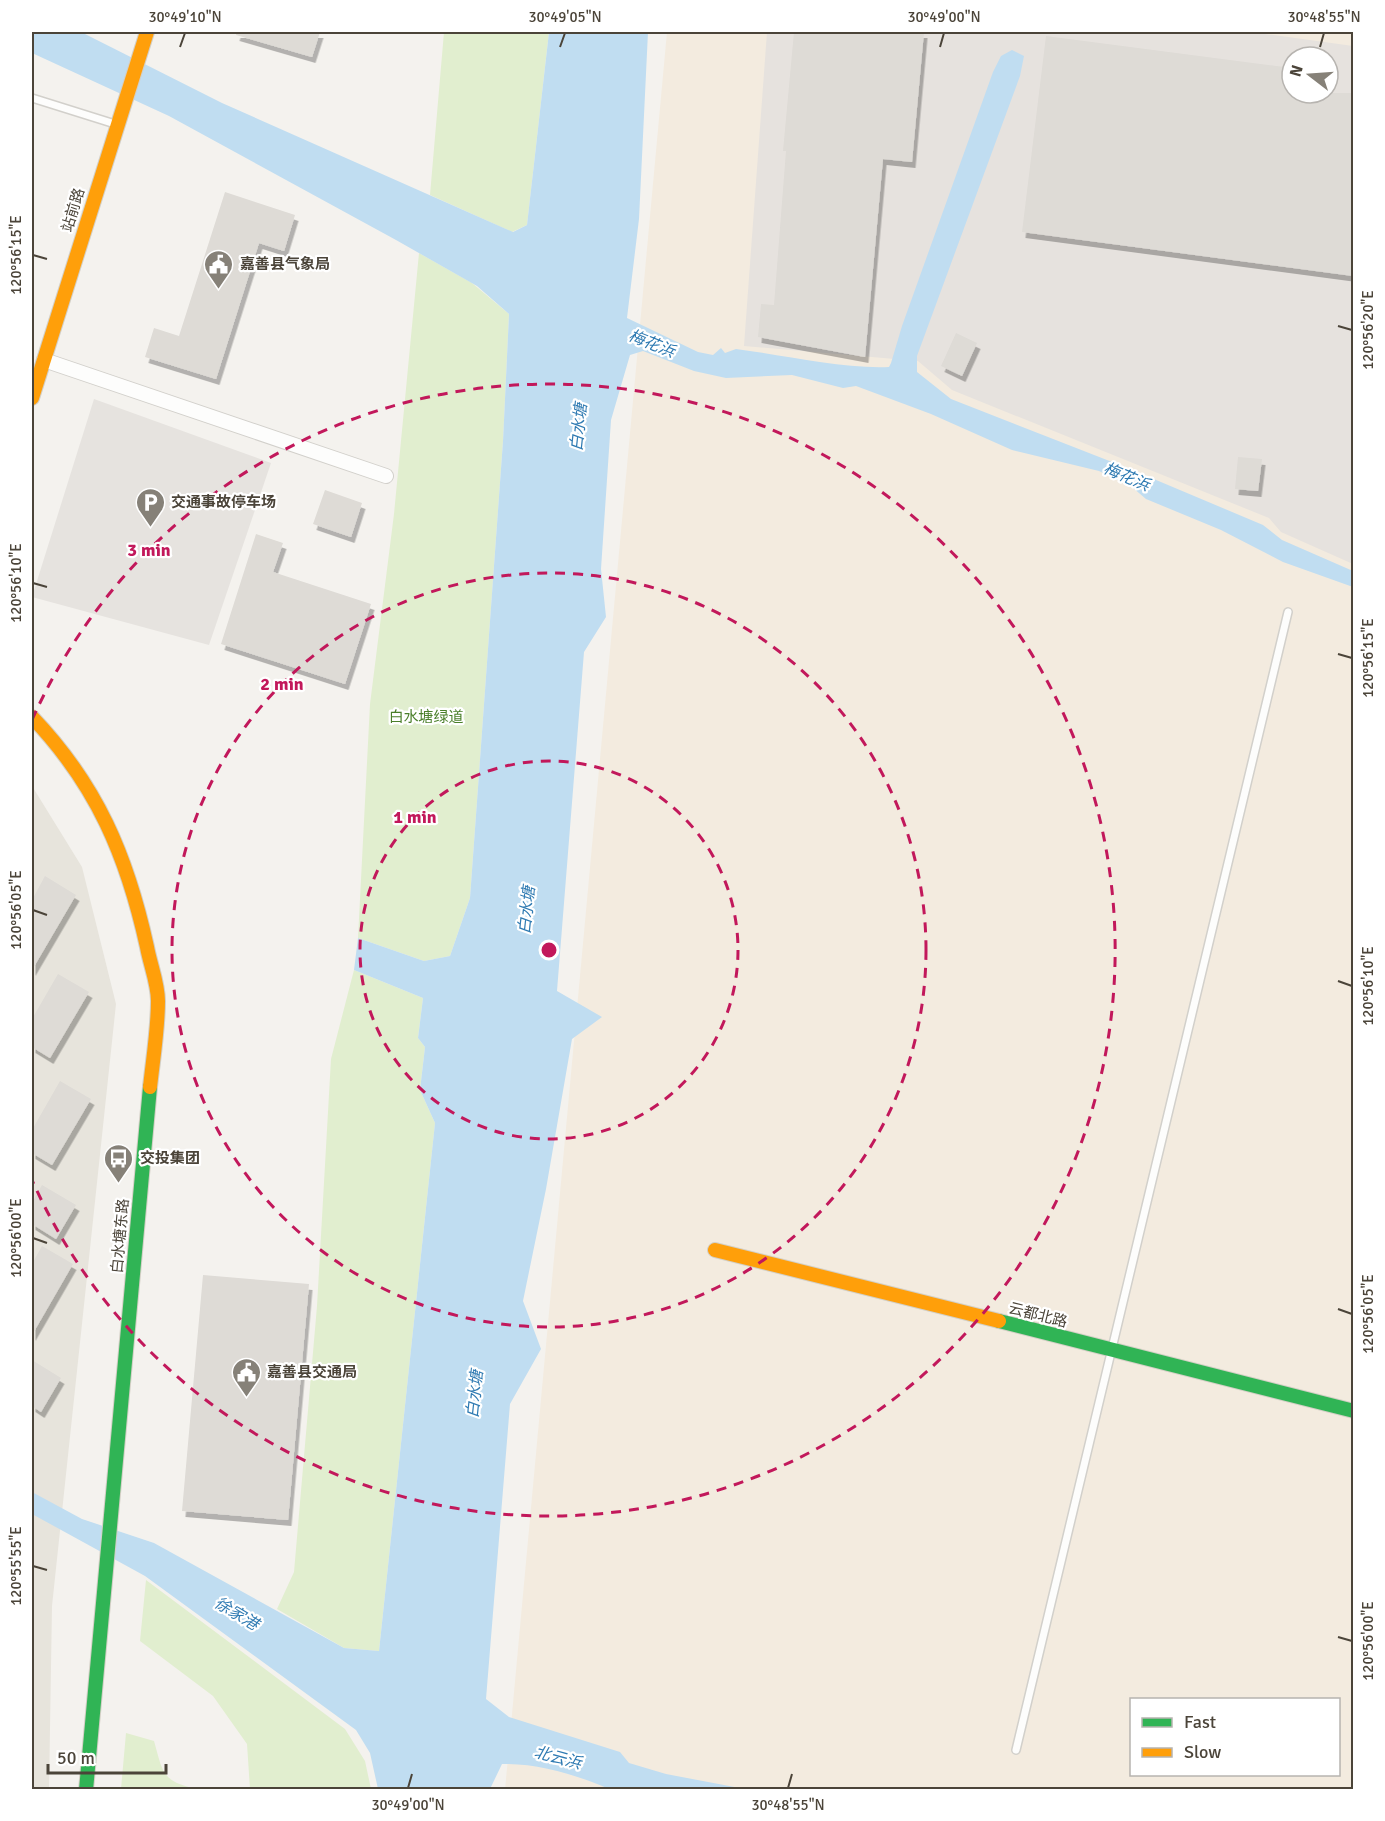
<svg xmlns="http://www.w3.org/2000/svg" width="1385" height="1821" viewBox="0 0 1385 1821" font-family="Signika,'Noto Sans SC',sans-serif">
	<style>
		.residential { fill: #e7e4dc }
		.commercial { fill: #f3ebdf; fill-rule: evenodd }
		.industrial { fill: #e6e2de; fill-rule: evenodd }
		.green { fill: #e1eecf }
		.parking { fill: #e6e3df }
		.water { fill: #c0ddf1 }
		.building { fill: #dedbd6; filter: url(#shadow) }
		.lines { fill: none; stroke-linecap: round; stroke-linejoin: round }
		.lane-casing { stroke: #d2d0cb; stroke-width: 10 }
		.street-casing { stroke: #d2d0cb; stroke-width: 16 }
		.fast-casing { stroke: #d3cfc5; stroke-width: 16 }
		.slow-casing { stroke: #d3cfc5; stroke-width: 16 }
		.lane { stroke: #fdfdfc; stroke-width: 7 }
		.street { stroke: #fdfdfc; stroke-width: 14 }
		.fast { stroke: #30b455; stroke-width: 14 }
		.slow { stroke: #ff9f0a; stroke-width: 14 }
		.ticks { fill: none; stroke: #4b4439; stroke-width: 2 }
		.ring { fill: none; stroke: #c2185b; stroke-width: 3; stroke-dasharray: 10 8 }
		.labels { text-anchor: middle; stroke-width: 4.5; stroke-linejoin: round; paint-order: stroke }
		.street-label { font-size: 15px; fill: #4b4439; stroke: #fff }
		.poi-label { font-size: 15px; font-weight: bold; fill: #4b4439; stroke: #fff; text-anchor: start }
		.park-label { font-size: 15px; fill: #4a7f2a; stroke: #fff }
		.water-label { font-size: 16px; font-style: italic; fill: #2e7ab2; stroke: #fff }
		.centre { fill: #c2185b; stroke: #fff; stroke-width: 3 }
		.ring-label { font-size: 18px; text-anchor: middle; font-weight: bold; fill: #c2185b; stroke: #fff; stroke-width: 4.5; stroke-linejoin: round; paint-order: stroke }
		.neatline { fill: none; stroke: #4b4439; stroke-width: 2 }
		.ticks-label { font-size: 15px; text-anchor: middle; fill: #4b4439 }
	</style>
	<defs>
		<filter id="shadow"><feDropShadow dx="3.5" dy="6" stdDeviation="0" flood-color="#0004"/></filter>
	</defs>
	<rect width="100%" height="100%" fill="#f4f2ee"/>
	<path class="residential" d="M32 786 82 867 116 1004 52 1606 49 1790 32 1789Z"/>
	<path class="commercial" d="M667 32H1353V1789L505 1790ZM1292 57H1328V93H1292ZM1132 1700H1338V1774H1132Z"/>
	<path class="industrial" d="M767 32H1251L1353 46V564L1281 532 1269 518 952 390 918 361 744 346ZM1292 57H1328V93H1292Z"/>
	<path class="green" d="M444 32H549L527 225 512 232 430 195Z
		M419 253 472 283 509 314 503 441 470 898 450 956 424 961 358 938 370 704 394 514Z
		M354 970 423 998 418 1038 425 1047 420 1090 435 1123 379 1651 344 1648 277 1609 294 1572 317 1306 331 1059Z
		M146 1580 345 1729 365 1761 371 1789H250L247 1744 213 1696 140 1641Z
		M126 1733 154 1741C163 1773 162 1781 196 1789H121Z"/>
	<path class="parking" d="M94 399 271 463 209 645 32 597Z"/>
	<path class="water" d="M32 32H81L222 103 513 232 527 225 549 32H648L639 219 627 318 698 352 713 355 721 348 725 353 736 349C784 355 842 369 889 367L891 363 902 326 993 72 1001 56 1012 50 1024 56 1020 76 917 356V372L951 399 1130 469 1263 525 1282 540 1353 571V587L1283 562 1221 530 1146 499 1132 487 1099 471 1012 450 931 414 856 386 843 388 792 375 726 378 694 371 643 351 630 355 611 420 601 569 606 617 584 652 557 991 602 1017 572 1039 546 1189 523 1301 541 1349 510 1404 486 1699 509 1717 620 1752 629 1763 666 1774 745 1789H609C577 1775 537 1763 502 1764L490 1789H378L370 1753 356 1730 145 1576 32 1514V1492L82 1519 154 1543 344 1648 379 1651 435 1123 420 1090 425 1047 418 1038 423 998 354 970 358 938 424 961 450 956 470 898 503 441 509 314 477 286 396 240 169 116 32 53Z"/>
	<path class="building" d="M237 32H320L312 57 236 35Z
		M794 32H924L912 162 883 159 865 357 758 337 761 304 774 305 786 151H783Z
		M1046 36 1292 68V93H1353V276L1022 232Z
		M225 192 295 215 284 251 259 243 216 379 145 357 154 328 179 336Z
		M956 333 977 343 962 376 941 366Z
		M1238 457 1262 459 1258 491 1235 489Z
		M325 490 362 503 351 537 313 524Z
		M256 534 283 543 273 572 371 604 345 684 221 644Z
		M45 876 76 895 32 970V900Z
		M58 974 89 992 50 1058 32 1047V1019Z
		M60 1081 91 1099 52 1165 32 1153V1130Z
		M42 1185 76 1205 56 1239 32 1224V1203Z
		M42 1246 73 1264 32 1335V1264Z
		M203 1275 309 1284 288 1520 182 1511Z
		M32 1360 61 1378 41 1412 32 1406Z"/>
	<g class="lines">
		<defs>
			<path id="lane" d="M32 98 115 124
				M1016 1750 1288 612"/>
			<path id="street" d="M44 360 386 476"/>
			<path id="fast" d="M999 1321 1354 1411
				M86 1790 150 1087"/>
			<path id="slow" d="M32 398 147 32
				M32 717C97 785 127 856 147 947 150 964 158 983 158 1001 158 1029 153 1059 150 1087
				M715 1250 999 1321"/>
		</defs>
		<use href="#lane" class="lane-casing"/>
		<use href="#street" class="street-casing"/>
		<use href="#fast" class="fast-casing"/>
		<use href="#slow" class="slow-casing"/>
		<use href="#lane" class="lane"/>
		<use href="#street" class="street"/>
		<use href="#fast" class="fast"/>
		<use href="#slow" class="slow"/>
	</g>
	<path class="ticks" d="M180 47 185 33M560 47 565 33M940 47 944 33M1320 47 1324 33M33 255 47 259M1338 326 1352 330M33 583 47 587M1338 654 1352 658M33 910 47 915M1338 981 1352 986M33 1238 47 1243M1338 1309 1352 1314M33 1566 47 1570M1338 1637 1352 1641M408 1788 412 1774M788 1788 792 1774"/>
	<g class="ring">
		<circle cx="549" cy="950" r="189"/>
		<circle cx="549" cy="950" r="377"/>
		<path d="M32 720A566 566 0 1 1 32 1180"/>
	</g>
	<defs>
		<symbol id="civic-pin" viewBox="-11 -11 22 30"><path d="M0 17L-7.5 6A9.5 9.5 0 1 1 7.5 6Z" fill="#868178" stroke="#fff"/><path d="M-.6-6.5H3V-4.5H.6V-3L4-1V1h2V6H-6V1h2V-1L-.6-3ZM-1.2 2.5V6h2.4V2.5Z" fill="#fff"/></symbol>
		<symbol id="parking-pin" viewBox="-11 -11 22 30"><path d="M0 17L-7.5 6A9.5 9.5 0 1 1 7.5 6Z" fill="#868178" stroke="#fff"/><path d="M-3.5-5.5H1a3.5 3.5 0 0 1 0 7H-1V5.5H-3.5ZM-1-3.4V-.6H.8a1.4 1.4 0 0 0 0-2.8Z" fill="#fff"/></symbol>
		<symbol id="bus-pin" viewBox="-11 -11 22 30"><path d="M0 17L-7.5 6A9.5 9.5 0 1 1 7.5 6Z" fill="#868178" stroke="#fff"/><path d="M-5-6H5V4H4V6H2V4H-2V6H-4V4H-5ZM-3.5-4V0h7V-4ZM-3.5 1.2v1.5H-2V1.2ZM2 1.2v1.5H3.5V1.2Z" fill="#fff"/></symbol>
	</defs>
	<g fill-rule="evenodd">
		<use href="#civic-pin" x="202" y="248" width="33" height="45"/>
		<use href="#parking-pin" x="134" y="486" width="33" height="45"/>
		<use href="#bus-pin" x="102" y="1142" width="33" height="45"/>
		<use href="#civic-pin" x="230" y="1356" width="33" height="45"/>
	</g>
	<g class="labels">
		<g class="street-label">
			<text transform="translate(73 210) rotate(-73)" y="5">站前路</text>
			<text transform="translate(120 1236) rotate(-85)" y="5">白水塘东路</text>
			<text transform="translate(1038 1315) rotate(14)" y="5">云都北路</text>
		</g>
		<g class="poi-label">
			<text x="240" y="269">嘉善县气象局</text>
			<text x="171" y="507">交通事故停车场</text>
			<text x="140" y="1163">交投集团</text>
			<text x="267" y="1377">嘉善县交通局</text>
		</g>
		<g class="park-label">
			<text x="426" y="722">白水塘绿道</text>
		</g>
		<g class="water-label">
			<text transform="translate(652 343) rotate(22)" y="6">梅花浜</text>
			<text transform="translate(578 427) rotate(-84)" y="6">白水塘</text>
			<text transform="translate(1127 476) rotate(23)" y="6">梅花浜</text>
			<text transform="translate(526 910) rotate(-84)" y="6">白水塘</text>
			<text transform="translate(474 1394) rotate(-84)" y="6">白水塘</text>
			<text transform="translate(237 1613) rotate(31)" y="6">徐家港</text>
			<text transform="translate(558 1757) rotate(15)" y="6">北云浜</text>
		</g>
	</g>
	<circle cx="549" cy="950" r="9" class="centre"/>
	<g class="ring-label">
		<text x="149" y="556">3 min</text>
		<text x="282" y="690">2 min</text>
		<text x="415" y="823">1 min</text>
	</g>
	<rect width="1385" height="1821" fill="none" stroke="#ffffff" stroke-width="66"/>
	<rect x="1130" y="1698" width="210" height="78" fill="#ffffff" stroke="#b7b4b0" stroke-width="1.5"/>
	<rect x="1142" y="1718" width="30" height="9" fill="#30b455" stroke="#b7b4b0" stroke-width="1.5"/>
	<text x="1184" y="1728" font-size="18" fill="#4b4439">Fast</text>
	<rect x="1142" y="1748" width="30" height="9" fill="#ff9f0a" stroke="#b7b4b0" stroke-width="1.5"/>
	<text x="1184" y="1758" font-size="18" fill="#4b4439">Slow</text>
	<g transform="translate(1310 75) rotate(287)"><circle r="28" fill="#ffffff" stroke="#b7b4b0" stroke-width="1.5"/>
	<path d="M0-4.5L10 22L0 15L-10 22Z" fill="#868178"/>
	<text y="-9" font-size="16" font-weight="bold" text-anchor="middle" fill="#4b4439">N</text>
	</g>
	<path d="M48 1764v9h118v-9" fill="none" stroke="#4b4439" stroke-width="3"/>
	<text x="57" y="1764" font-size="18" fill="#4b4439" stroke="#ffffff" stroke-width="4.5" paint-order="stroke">50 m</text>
	<rect x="33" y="33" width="1319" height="1755" class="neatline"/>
	<g class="ticks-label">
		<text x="185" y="22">30°49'10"N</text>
		<text x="565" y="22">30°49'05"N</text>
		<text x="944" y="22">30°49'00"N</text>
		<text x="1324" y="22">30°48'55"N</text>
		<text transform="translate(16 255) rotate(-90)" y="5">120°56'15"E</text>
		<text transform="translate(1368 330) rotate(-90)" y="5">120°56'20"E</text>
		<text transform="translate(16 583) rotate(-90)" y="5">120°56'10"E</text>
		<text transform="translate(1368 658) rotate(-90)" y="5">120°56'15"E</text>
		<text transform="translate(16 910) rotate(-90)" y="5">120°56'05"E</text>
		<text transform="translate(1368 986) rotate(-90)" y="5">120°56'10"E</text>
		<text transform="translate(16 1238) rotate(-90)" y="5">120°56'00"E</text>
		<text transform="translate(1368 1314) rotate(-90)" y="5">120°56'05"E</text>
		<text transform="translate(16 1566) rotate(-90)" y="5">120°55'55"E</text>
		<text transform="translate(1368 1641) rotate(-90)" y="5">120°56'00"E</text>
		<text x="408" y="1810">30°49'00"N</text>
		<text x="788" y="1810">30°48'55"N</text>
	</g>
</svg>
